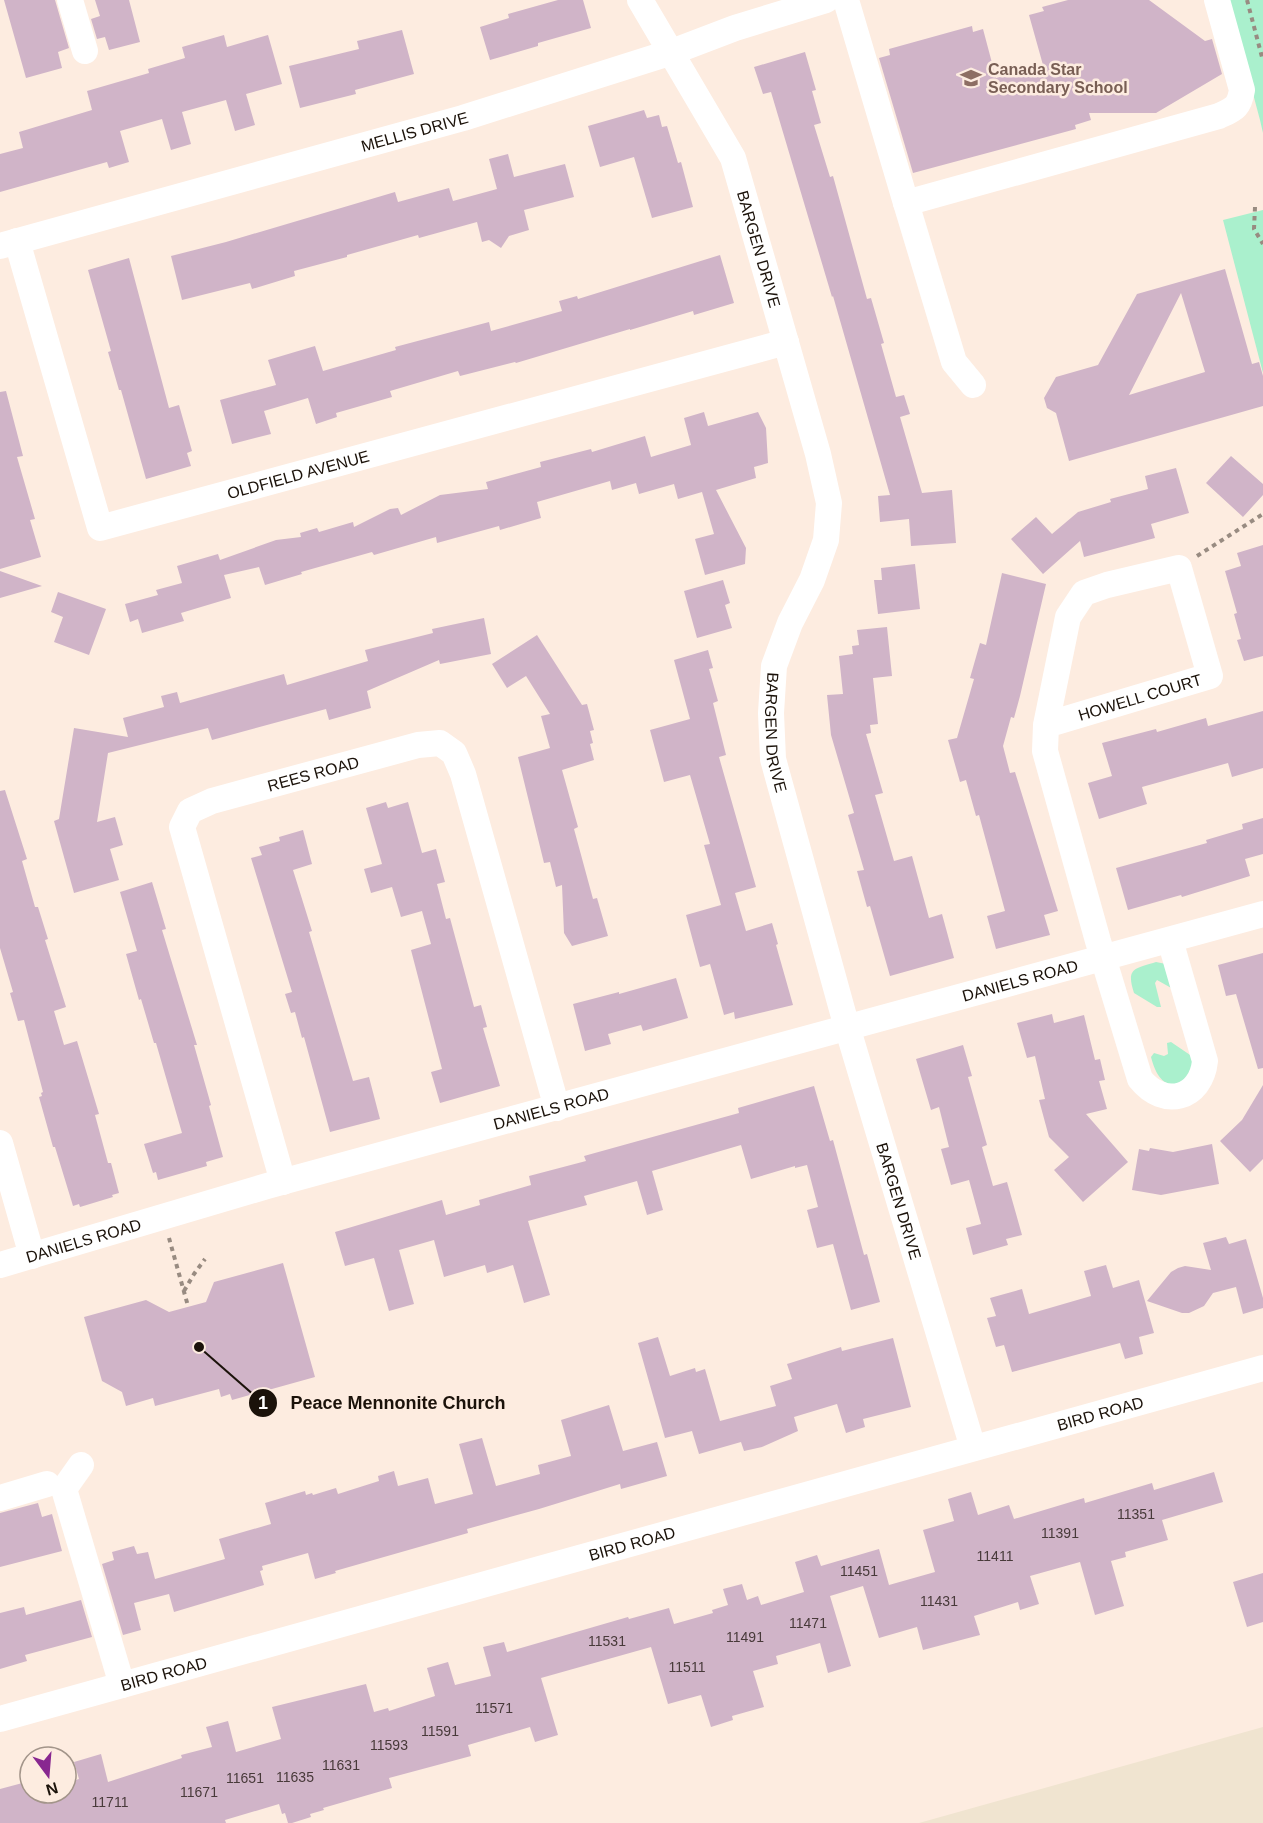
<svg xmlns="http://www.w3.org/2000/svg" width="1263" height="1823" viewBox="0 0 1263 1823" font-family="Arial,sans-serif">
	<style>
		.commercial { fill: #f0e4d0 }
		.green { fill: #aaf0cd }
		.building { fill: #d0b4c8; fill-rule: evenodd }
		.lines { fill: none; stroke-linecap: round; stroke-linejoin: round }
		.path { stroke: #988b81; stroke-width: 4; stroke-dasharray: 4.5 4.5; stroke-linecap: butt }
		.minor { stroke: #fff; stroke-width: 26 }
		.labels { text-anchor: middle; stroke-width: 5; stroke-linejoin: round; paint-order: stroke }
		.number-label { font-size: 14px; fill: #483a3a }
		.education-label { font-size: 16px; font-weight: bold; fill: #785e54; stroke: #fdece0; text-anchor: start }
		.street-label { font-size: 16px; fill: #1b120a; stroke: #fdece0 }
		.leader { fill: none; stroke: #1b120a; stroke-width: 2 }
		.callout-dot { fill: #1b120a; stroke: #fdece0; stroke-width: 2 }
		.mark-label { font-size: 18px; text-anchor: middle; font-weight: bold; fill: #fff }
		.callout-label { font-size: 18px; text-anchor: middle; font-weight: bold; fill: #1b120a; stroke: #fdece0; stroke-width: 5; stroke-linejoin: round; paint-order: stroke }
	</style>
	<rect width="100%" height="100%" fill="#fdece0"/>
	<path class="commercial" d="M1263 1727V1823H919Z"/>
	<path class="green" d="M1228 0H1263V133L1260 120Z
		M1263 210V373L1223 220Z
		M1156 962 1166 964 1173 989 1157 980 1155 983 1161 1007H1157L1134 993C1126 968 1134 969 1156 962Z
		M1171 1042 1196 1059 1192 1076C1187 1078 1180 1084 1175 1084 1160 1086 1154 1068 1151 1057L1154 1053 1164 1056 1168 1054 1167 1043Z"/>
	<path class="building" d="M4 0H55L69 48 58 52 62 68 26 78Z
		M95 0H129L140 42 109 50 105 37 97 39 91 19 100 16Z
		M558 0H583L591 28 538 43V46L490 60 480 27 509 18 508 14Z
		M1068 0H1149L1205 41 1212 39 1222 74 1156 113H1089L1091 120 1075 125 1076 129 913 173 879 58 890 55 889 49 972 26 973 32 983 29 996 78 1043 65 1029 15 1044 11 1042 7Z
		M402 30 414 74 355 90 356 94 300 108 289 66 359 49 357 41Z
		M224 35 227 47 268 35 282 84 246 94 255 125 235 131 226 100 182 112 191 144 171 150 162 119 120 131 129 162 109 168 107 162 0 192V154L23 148 19 132 92 110 87 91 149 73 148 69 185 58 182 47Z
		M805 52 816 90 812 91 821 123 814 125 830 177 833 176 867 299 871 298 884 343 881 344 896 397 904 395 910 414 900 417 922 493 952 490 956 543 911 546 909 519 880 522 878 496 890 495 833 296 832 297 771 92 763 94 754 67Z
		M644 110 647 118 659 115 662 127 667 126 678 163 681 162 693 207 652 218 634 157 600 167 588 126Z
		M508 154 514 177 565 164 574 197 524 210 529 230 509 236 501 248 489 240 482 242 477 222 419 238 418 235 347 255V257L294 271 295 276 252 289 250 283 182 300 171 256 226 242 395 192 398 202 449 188 453 201 497 189 489 159Z
		M720 255 734 303 694 315 693 311 630 330V329L516 363 515 362 460 376 458 371 390 391 392 397 336 413 337 417 316 424 308 398 264 411 271 434 232 444 220 400 276 385 268 360 315 346 323 371 396 350 395 347 489 322 491 331 562 311 559 301 577 296 578 299Z
		M129 258 169 408 179 405 192 451 187 453 191 466 146 479 121 390H119L108 352 111 351 88 270Z
		M1225 269 1252 364 1259 362 1263 376V406L1069 461 1056 413 1047 408 1044 398 1056 377 1098 365 1137 294ZM1181 293 1205 372 1129 395Z
		M6 391 23 456 17 457 35 519 30 520 41 557 0 569V392Z
		M704 412 708 426 758 412 766 428 768 463 754 467 756 478 716 490 746 548 745 564 705 575 695 539 714 534 702 492 678 499 674 484 639 494 636 483 612 490 610 481 537 502 541 518 500 530 499 526 437 543 436 537 374 555 372 552 301 572 302 574 265 585 259 567 224 575 231 598 181 613 184 621 142 633 138 619 130 622 125 604 158 595 156 590 182 583 177 566 218 554 220 560 276 540 301 537 300 533 317 528 319 532 353 522 354 527 390 509 398 508 401 515 440 495 488 489 486 482 541 467 540 462 591 449 592 452 645 436 651 457 691 445 684 418Z
		M1231 456 1263 484V495L1243 517 1206 483Z
		M1176 468 1189 513 1151 524 1155 538 1084 557 1080 541 1043 574 1011 539 1036 517 1052 534 1078 512 1111 502 1110 499 1148 489 1145 476Z
		M1263 545V656L1244 661 1237 640 1241 639 1234 614 1237 613 1225 571 1241 566 1237 553Z
		M915 564 920 609 878 614 874 580H882L881 568Z
		M0 571 42 586 0 598Z
		M1002 573 1046 584 1020 696 1014 718 1011 717 1003 746 1010 773 1015 772 1058 911 1044 915 1050 935 996 949 987 916 1005 911 979 815 976 816 966 780 960 782 948 740 957 738 974 679 970 678 980 643 986 645Z
		M723 580 730 603 725 605 732 628 697 638 684 591Z
		M58 592 106 609 89 655 54 642 63 617 51 612Z
		M484 618 491 654 440 664 439 660 367 691 371 708 329 720 326 709 212 740 208 728 108 753 97 822 115 817 123 845 110 849 119 880 74 893 54 821 59 819 74 728 128 737 123 718 164 707 161 696 177 692 180 703 284 674 287 685 368 661 365 650 433 633 432 629Z
		M887 627 892 676 873 678 878 724 870 725 871 733 866 734 883 793 875 795 894 861 912 856 929 918 942 914 954 958 890 976 870 906 867 907 857 871 864 870 848 815 854 813 831 735 827 695 843 694 839 656 853 654 852 646 859 645 857 630Z
		M537 635 582 705 587 704 594 730 590 731 593 743 590 744 594 760 562 770 578 827 574 829 593 899 597 898 608 936 572 946 564 933 562 885 556 887 550 862 544 863 518 757 550 748 541 716 550 714 526 676 507 688 492 664Z
		M708 650 713 668 709 669 718 701 713 703 726 755 719 757 756 887 735 893 746 931 772 923 778 944 776 945 793 1005 735 1019 734 1012 724 1015 710 964 700 967 686 915 721 905 704 845 710 844 690 775 664 782 650 730 690 719 674 660Z
		M1263 711V768L1232 777 1228 763 1142 787 1147 804 1099 819 1088 783 1112 776 1102 743 1156 729 1157 732 1206 718 1208 726Z
		M5 790 27 859 22 861 35 907H38L48 939 45 940 66 1007 54 1011 64 1045 77 1041 99 1114 95 1115 108 1163H111L119 1193 112 1195 113 1197 80 1207 79 1204 73 1206 55 1147H53L39 1097 42 1096 41 1093 43 1092 24 1020 18 1021 10 993 13 992 0 948V791Z
		M386 802 388 808 408 802 422 853 436 849 445 882 437 884 446 919 450 918 474 1007 481 1005 487 1027 483 1028 500 1086 440 1103 431 1072 442 1069 411 950 431 944 422 911 401 917 392 887 371 893 364 869 382 864 366 808Z
		M1263 818V854L1245 859 1250 876 1182 897 1181 895 1128 910 1116 868 1207 843 1206 840 1243 829 1242 824Z
		M303 830 312 864 293 870 312 931 309 932 353 1081 369 1077 380 1119 330 1132 304 1037 302 1038 295 1012 291 1013 285 994 292 992 251 858 262 855 259 847 280 841 279 837Z
		M152 882 166 929 162 930 197 1045H194L211 1105 209 1106 223 1157 206 1162 207 1166 158 1180 156 1172 153 1173 144 1144 182 1133 156 1043H154L141 999 139 1000 126 954 137 951 120 892Z
		M1263 953V1068L1258 1069 1236 994 1226 996 1218 965Z
		M676 978 688 1018 643 1031 641 1025 608 1034 611 1044 585 1051 573 1004 619 992V994Z
		M1052 1014 1054 1023 1084 1015 1095 1060 1100 1059 1105 1080 1099 1081 1107 1109 1086 1114 1128 1162 1083 1202 1054 1170 1069 1157 1049 1137 1039 1100 1045 1099 1035 1056 1027 1058 1017 1023Z
		M963 1045 972 1076 968 1077 987 1145 982 1147 993 1186 1007 1182 1022 1235 1006 1239 1008 1245 973 1255 966 1228 981 1224 969 1180 951 1185 941 1149 949 1147 939 1107 931 1110 916 1059Z
		M1263 1085V1159L1250 1172 1220 1141 1242 1120Z
		M814 1086 830 1141 833 1140 864 1255 867 1254 880 1302 851 1310 833 1244 817 1248 807 1210 818 1207 807 1165 795 1168V1166L751 1179 741 1145 652 1171 663 1210 647 1215 637 1181 584 1196 587 1205 528 1221 550 1295 524 1303 513 1265 487 1273 485 1265 444 1277 434 1240 399 1250 414 1304 389 1311 374 1258 345 1266 335 1232 442 1200 446 1215 480 1205 479 1200 531 1185 529 1176 586 1161 584 1156 739 1113 738 1108Z
		M1212 1144 1219 1184 1161 1195 1132 1190 1139 1149 1149 1151 1150 1148 1173 1152Z
		M1226 1237 1229 1244 1246 1239 1263 1298V1308L1243 1314 1236 1287 1213 1293 1204 1306 1189 1313H1182L1147 1301 1171 1272 1178 1268 1185 1266 1211 1270 1203 1243Z
		M283 1263 315 1377 232 1400 230 1394 221 1397 219 1389 155 1406 153 1398 126 1406 122 1392 102 1381 84 1317 146 1300 169 1312 206 1302 214 1282Z
		M1106 1265 1113 1288 1139 1280 1154 1333 1139 1337 1143 1354 1125 1359 1120 1343 1012 1372 1004 1345 996 1347 987 1318 996 1316 990 1298 1022 1289 1029 1314 1091 1296 1084 1271Z
		M658 1337 670 1376 695 1368 696 1372 705 1369 720 1421 776 1406 770 1386 792 1379 787 1364 841 1347 842 1351 893 1338 911 1407 863 1419 865 1427 846 1433 837 1404 794 1417 798 1431 762 1447 744 1451 741 1442 699 1454 692 1431 665 1438 638 1343Z
		M609 1405 623 1451 657 1442 667 1476 621 1489 620 1484 539 1509 467 1529 468 1533 335 1571 336 1573 315 1579 308 1553 262 1566 263 1570 260 1571 264 1585 174 1612 169 1594 134 1603 141 1630 123 1635 102 1564 114 1560 112 1552 134 1546 137 1554 148 1552 155 1579 225 1559 219 1539 271 1524 265 1503 305 1491 306 1495 312 1493 313 1495 336 1488 338 1494 379 1481 378 1476 394 1471 398 1486 428 1478 435 1504 473 1494 459 1444 482 1438 496 1486 540 1474 538 1465 571 1456 561 1420Z
		M1214 1472 1223 1502 1162 1520 1168 1540 1125 1552 1126 1557 1111 1561 1124 1606 1095 1615 1080 1562 1030 1576 1039 1604 1020 1610 1018 1602 974 1616 980 1635 923 1650 917 1627 879 1638 863 1586 830 1596 851 1666 828 1673 820 1643 776 1656 778 1664 753 1671 764 1707 732 1716 733 1720 711 1727 701 1695 668 1704 651 1647 541 1678 558 1735 535 1742 530 1727 468 1745 471 1756 389 1778 392 1788 323 1808 324 1810 310 1814 311 1817 292 1823H288L285 1813 282 1814 279 1804 225 1820 226 1823H0V1789L30 1781V1793H66V1783L79 1779 74 1762 101 1754 108 1782 182 1758 181 1755 212 1747 206 1727 228 1721 236 1752 281 1739 272 1707 366 1684 374 1712 388 1708 389 1711 435 1696 427 1668 448 1662 455 1685 491 1676 483 1647 504 1642 507 1652 628 1617 629 1619 669 1608 674 1624 713 1613 712 1610 728 1605 723 1589 742 1584 747 1600 758 1596 761 1605 804 1592 795 1562 817 1555 821 1566 879 1549 889 1585 935 1572 923 1530 954 1521 948 1499 971 1492 978 1515 1009 1505 1014 1519 1084 1498 1085 1503 1152 1483 1154 1490Z
		M38 1503 42 1517 52 1514 62 1551 0 1567V1513Z
		M1263 1573V1622L1247 1627 1233 1582Z
		M81 1600 92 1637 25 1655 27 1661 0 1669V1613L24 1607 26 1615Z"/>
	<g class="lines">
		<path class="path" d="M1247 0 1263 61
			M1255 207 1254 229 1263 244
			M1197 556 1263 514
			M169 1238 188 1306
			M184 1291 194 1274 205 1259"/>
		<g class="minor">
			<path d="M70 0 85 51"/>
			<path id="s1" d="M640 0 733 158 818 454 829 503 826 540 812 580 790 623 774 666 771 713 773 759 843 1013 973 1448"/>
			<path d="M846 0 906 203 1219 116C1234 109 1239 108 1242 90L1217 0"/>
			<path d="M906 203 954 362 973 385"/>
			<path id="s2" d="M17 241 100 528 786 342"/>
			<path id="s3" d="M0 246 463 118 672 52 735 28 826 0"/>
			<path id="s4" d="M1046 725 1210 676 1179 568 1107 585 1084 593 1068 617 1046 725 1045 751 1098 941 1140 1079C1164 1109 1201 1099 1205 1061L1170 940"/>
			<path d="M0 1143 32 1256"/>
			<path id="s5" d="M283 1182 182 827 190 811 212 801 418 745 440 743 454 753 463 774 557 1108"/>
			<path id="s6" d="M0 1265 267 1186 1263 914"/>
			<path d="M81 1465 64 1489 122 1685"/>
			<path d="M0 1498 47 1484"/>
			<path id="s7" d="M0 1719 1263 1368"/>
		</g>
	</g>
	<defs>
		<symbol id="school-bare" viewBox="-9 -9 18 18"><path d="M0-5L7-2L0 1L-7-2ZM-4 1L0 2.5L4 1V4Q0 6-4 4Z" fill="#8d6e63" stroke="#fdece0" stroke-width="2.5" paint-order="stroke"/></symbol>
	</defs>
	<g fill-rule="evenodd">
		<use href="#school-bare" x="956" y="63" width="30" height="30"/>
	</g>
	<g class="labels">
		<g class="number-label">
			<text x="1136" y="1519">11351</text>
			<text x="1060" y="1538">11391</text>
			<text x="995" y="1561">11411</text>
			<text x="859" y="1576">11451</text>
			<text x="939" y="1606">11431</text>
			<text x="808" y="1628">11471</text>
			<text x="745" y="1642">11491</text>
			<text x="607" y="1646">11531</text>
			<text x="687" y="1672">11511</text>
			<text x="494" y="1713">11571</text>
			<text x="440" y="1736">11591</text>
			<text x="389" y="1750">11593</text>
			<text x="341" y="1770">11631</text>
			<text x="295" y="1782">11635</text>
			<text x="245" y="1783">11651</text>
			<text x="199" y="1797">11671</text>
			<text x="110" y="1807">11711</text>
		</g>
		<g class="education-label">
			<text x="988" y="75">Canada Star<tspan x="988" dy="18">Secondary School</tspan></text>
		</g>
		<g class="street-label">
			<text dy="6" stroke="none"><textPath href="#s3" startOffset="430">MELLIS DRIVE</textPath></text>
			<text dy="6" stroke="none"><textPath href="#s1" startOffset="278">BARGEN DRIVE</textPath></text>
			<text dy="6" stroke="none"><textPath href="#s2" startOffset="504">OLDFIELD AVENUE</textPath></text>
			<text dy="6" stroke="none"><textPath href="#s4" startOffset="98">HOWELL COURT</textPath></text>
			<text dy="6" stroke="none"><textPath href="#s1" startOffset="782">BARGEN DRIVE</textPath></text>
			<text dy="6" stroke="none"><textPath href="#s5" startOffset="516">REES ROAD</textPath></text>
			<text dy="6" stroke="none"><textPath href="#s6" startOffset="1059">DANIELS ROAD</textPath></text>
			<text dy="6" stroke="none"><textPath href="#s6" startOffset="573">DANIELS ROAD</textPath></text>
			<text dy="6" stroke="none"><textPath href="#s1" startOffset="1268">BARGEN DRIVE</textPath></text>
			<text dy="6" stroke="none"><textPath href="#s6" startOffset="87">DANIELS ROAD</textPath></text>
			<text dy="6" stroke="none"><textPath href="#s7" startOffset="1142">BIRD ROAD</textPath></text>
			<text dy="6" stroke="none"><textPath href="#s7" startOffset="656">BIRD ROAD</textPath></text>
			<text dy="6" stroke="none"><textPath href="#s7" startOffset="170">BIRD ROAD</textPath></text>
		</g>
	</g>
	<path class="leader" d="M199 1347L263 1403"/>
	<g class="callout-dot">
		<circle cx="199" cy="1347" r="6"/>
		<circle cx="263" cy="1403" r="15"/>
	</g>
	<g class="mark-label">
		<text x="263" y="1409">1</text>
	</g>
	<g class="callout-label">
		<text x="398" y="1409">Peace Mennonite Church</text>
	</g>
	<g transform="translate(48 1775) rotate(164)"><circle r="28" fill="#fdece0" stroke="#a3958a" stroke-width="1.5"/>
	<path d="M0-4.5L10 22L0 15L-10 22Z" fill="#882790"/>
	<text y="-9" font-size="16" font-weight="bold" text-anchor="middle" fill="#1b120a">N</text>
	</g>
</svg>
